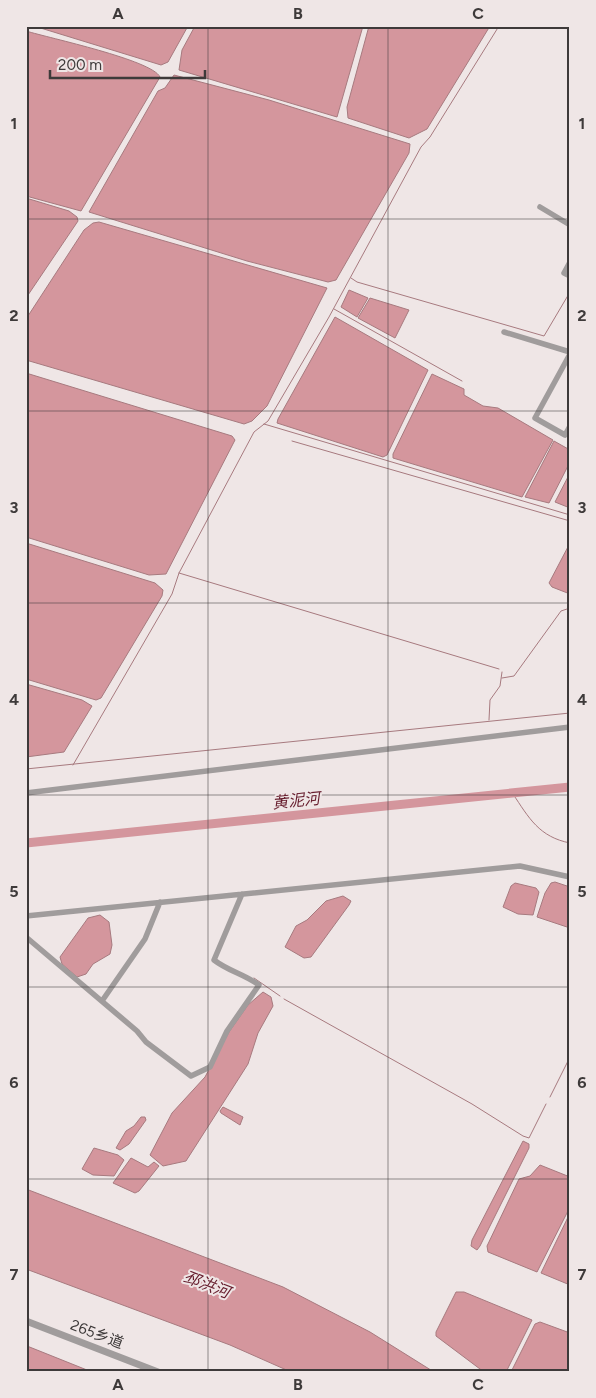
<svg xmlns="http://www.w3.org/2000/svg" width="596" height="1398" viewBox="0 0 596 1398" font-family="Figtree,'Noto Sans SC',sans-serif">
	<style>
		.water { fill: #d4969d; stroke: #a77a7f }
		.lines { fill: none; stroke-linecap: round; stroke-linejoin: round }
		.stream { stroke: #a77a7f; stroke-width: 1 }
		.river { stroke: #d4969d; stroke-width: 9 }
		.minor { stroke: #a09c9c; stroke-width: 5.5 }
		.tertiary { stroke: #a09c9c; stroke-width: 7 }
		.grid { fill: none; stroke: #3e3a3a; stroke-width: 1; stroke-opacity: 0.55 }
		.labels { text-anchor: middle; stroke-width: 4; stroke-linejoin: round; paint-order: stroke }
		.street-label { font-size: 15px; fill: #3e3a3a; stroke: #efe6e6 }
		.water-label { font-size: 16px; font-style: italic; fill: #661d2d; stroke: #efe6e6 }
		.neatline { fill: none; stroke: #3e3a3a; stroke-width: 2 }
		.grid-label { font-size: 16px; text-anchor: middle; font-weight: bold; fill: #3e3a3a }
	</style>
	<rect width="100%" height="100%" fill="#efe6e6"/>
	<path class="water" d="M34 26H188L168 62 161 65Z
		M195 26H363L337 117 179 70 182 50Z
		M369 26H490L427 129 409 138 348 118 347 107Z
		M26 31C49 38 152 60 160 77L81 211 26 196Z
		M174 75 269 100 410 144 409 153 336 280 328 282 247 261 89 212 158 91 165 88Z
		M26 198 69 211 77 217 78 221 26 298Z
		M99 222 327 288 267 406 252 421 244 424 26 360V319L84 230 93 223Z
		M349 290 368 298 357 317 341 307Z
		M370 298 409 310 395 338 358 318Z
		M335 317 428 370 387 455 383 457 277 423 278 419Z
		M26 373 232 436 235 440 166 574 149 575 26 537Z
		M432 374 464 389V395L483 406 498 408 553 440 522 497 393 458V454Z
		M554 441 570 450V462L549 503 525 497Z
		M570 473V508L555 502Z
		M26 543 155 583 163 590 162 596 101 698 96 700 26 679Z
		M570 543V594L552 587 549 583Z
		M26 684 82 700 92 706 64 752 26 757Z
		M555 882 570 887V928L537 917 545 893 551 883Z
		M515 883 536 888 539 892 533 915 518 914 503 907 511 886Z
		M343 896 351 901 349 905 311 957 304 958 285 947 296 926 307 920 326 901Z
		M100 915 109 922 112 945 110 954 93 964 86 974 77 977 62 964 60 957 88 918Z
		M263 992 271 997 273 1006 258 1033 248 1064 186 1161 163 1166 150 1155 172 1113 205 1077 229 1032 248 1005Z
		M223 1107 243 1117 240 1125 221 1113 220 1111Z
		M141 1117H145L146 1120 129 1144 120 1150 116 1148 126 1131 134 1126Z
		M523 1141 529 1144V1148L480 1246 477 1250 471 1246 472 1240Z
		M94 1148 118 1155 124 1160 114 1176 93 1175 82 1169Z
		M131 1158 148 1167 154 1162 159 1166 139 1191 135 1193 113 1183Z
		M540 1165 570 1177V1207L537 1272 488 1252 487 1246 519 1179 530 1176Z
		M26 1189 283 1287 370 1332 434 1372H291L230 1345 26 1269Z
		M570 1213V1285L541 1273Z
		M456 1292H464L532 1320 506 1372H484L436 1336V1332Z
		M540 1322 570 1333V1372H511L535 1324Z
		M26 1346H27L92 1372H26Z"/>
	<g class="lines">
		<path class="stream" d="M351 278 357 282 544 336 570 292
			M334 309 462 381
			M264 424 570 515
			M292 441 570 521
			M179 573 499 669
			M502 678 514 676 561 611 570 608
			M489 720 490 700 500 686 502 672
			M73 765 172 594 179 573 254 432 268 421 329 317 421 147 430 137 499 26
			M26 769 570 713
			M513 794C529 818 539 837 570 843
			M254 978 280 996
			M284 999 472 1104 523 1136 529 1138 546 1104
			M550 1097 570 1057"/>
		<path class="river" d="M26 843 570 787"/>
		<path class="minor" d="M540 207 570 225
			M570 262 564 273 570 276
			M504 332 570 352
			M570 354 535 418 565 435 570 426
			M26 793 570 727
			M26 916 520 866 570 877
			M26 937 137 1031 146 1042 191 1076 210 1067 227 1031 259 985C244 974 228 971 214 960L242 894
			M102 1001 145 939 160 902"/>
		<path class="tertiary" d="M26 1321 158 1372"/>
	</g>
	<path class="grid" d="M208 26V1372M388 26V1372M26 219H570M26 411H570M26 603H570M26 795H570M26 987H570M26 1179H570"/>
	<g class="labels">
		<g class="street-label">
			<text transform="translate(97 1334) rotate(21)" y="5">265乡道</text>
		</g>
		<g class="water-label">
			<text transform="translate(296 800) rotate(-6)" y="6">黄泥河</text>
			<text transform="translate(207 1284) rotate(21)" y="6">邳洪河</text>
		</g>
	</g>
	<rect width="596" height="1398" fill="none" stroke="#efe6e6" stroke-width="55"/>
	<path d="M50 70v8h155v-8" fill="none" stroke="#3e3a3a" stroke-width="2.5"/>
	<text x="58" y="70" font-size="15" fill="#3e3a3a" stroke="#efe6e6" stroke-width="4" paint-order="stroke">200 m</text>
	<rect x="28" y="28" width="540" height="1342" class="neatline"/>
	<g class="grid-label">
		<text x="118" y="19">A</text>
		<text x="298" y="19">B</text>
		<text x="478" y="19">C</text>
		<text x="14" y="129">1</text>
		<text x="582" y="129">1</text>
		<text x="14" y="321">2</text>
		<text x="582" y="321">2</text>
		<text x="14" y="513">3</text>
		<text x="582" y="513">3</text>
		<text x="14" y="705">4</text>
		<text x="582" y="705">4</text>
		<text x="14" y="897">5</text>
		<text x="582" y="897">5</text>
		<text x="14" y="1088">6</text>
		<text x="582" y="1088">6</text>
		<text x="14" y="1280">7</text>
		<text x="582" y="1280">7</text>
		<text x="118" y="1390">A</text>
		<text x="298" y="1390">B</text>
		<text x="478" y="1390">C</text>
	</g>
</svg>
